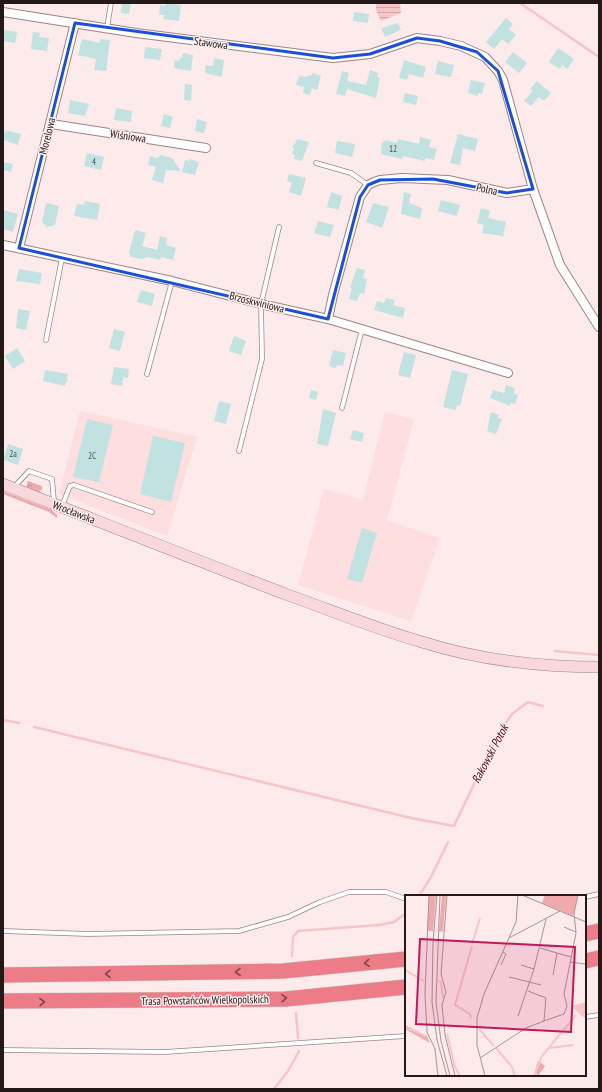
<svg xmlns="http://www.w3.org/2000/svg" width="602" height="1092" viewBox="0 0 602 1092" font-family="'PT Sans Narrow',sans-serif">
	<style>
		.built { fill: #fededf }
		.grass { fill: url(#grass-tufts) }
		.water { fill: url(#water-rules) }
		.lines { fill: none; stroke-linecap: round; stroke-linejoin: round }
		.stream { stroke: #f8c5c7; stroke-width: 2.5 }
		.building { fill: #c1e2e0 }
		.lane-casing { stroke: #9f8385; stroke-width: 5.5 }
		.street-casing { stroke: #9f8385; stroke-width: 10 }
		.secondary-casing { stroke: #9f8385; stroke-width: 12 }
		.highway-casing { stroke: #cfcccc; stroke-width: 16 }
		.lane { stroke: #fff; stroke-width: 4 }
		.street { stroke: #fff; stroke-width: 8 }
		.secondary { stroke: #f9d8db; stroke-width: 11 }
		.highway { stroke: #ec7c87; stroke-width: 15 }
		.oneway { stroke: #7d464a }
		.marked { fill: none; stroke: #1d4ed8; stroke-width: 3; stroke-linejoin: round }
		.labels { text-anchor: middle; stroke-width: 3; stroke-linejoin: round; paint-order: stroke }
		.number-label { font-size: 9px; fill: #4a4b4b }
		.street-label { font-size: 11px; fill: #231919; stroke: #fdeaeb }
		.water-label { font-size: 12px; font-style: italic; fill: #510a19; stroke: #fdeaeb }
		.inset-river { fill: none; stroke: #f8c5c7; stroke-width: 2 }
		.inset-road { fill: none; stroke: #a69697; stroke-width: 1 }
		.view { fill: #c2185b; fill-opacity: 0.15; stroke: #c2185b; stroke-width: 2 }
		.inset-edge { fill: none; stroke: #231919; stroke-width: 2 }
	</style>
	<defs>
		<pattern id="grass-tufts" width="24" height="20" patternUnits="userSpaceOnUse"><rect width="24" height="20" fill="#f0a9ad"/><path d="M3 7l-1-3M5 7V3M7 7l1-3M15 17l-1-3M17 17v-4M19 17l1-3" fill="none" stroke="#ce9194"/></pattern>
		<pattern id="water-rules" width="6" height="5" patternUnits="userSpaceOnUse"><rect width="6" height="5" fill="#f8c5c7"/><path d="M0 2.5h6" fill="none" stroke="#d4a9aa"/></pattern>
	</defs>
	<rect width="100%" height="100%" fill="#fdeaeb"/>
	<path class="built" d="M80 411 197 437 167 536 59 494Z
		M385 412 414 419 387 520 440 538 411 621 298 585 324 489 363 500Z"/>
	<path class="grass" d="M28 481 42 486V489L39 493 26 488Z
		M3 491 52 510 57 515V518L49 512 3 494Z"/>
	<path class="water" d="M376 3H400L401 13 381 21 376 10Z"/>
	<g class="lines">
		<path class="stream" d="M520 3 599 57
			M555 651 599 655
			M3 720 19 723
			M34 727 411 818 454 826 498 734 512 714 528 702 543 706
			M419 896 431 877 448 842
			M292 956 293 937 298 931 379 925 394 922 406 913
			M296 1013 298 1038
			M274 1089 288 1071 299 1051"/>
	</g>
	<path class="building" d="M122 3H131L129 14 121 13Z
		M166 3 181 5 179 21 163 19 164 15H159L160 5 165 6Z
		M354 12 369 14 368 23 353 21Z
		M506 18 513 24 509 29 516 35 508 44 502 39 494 49 486 42Z
		M398 23 401 30 385 37 381 28Z
		M3 30 17 32 15 43 3 41Z
		M33 32 40 33 39 37 49 38 47 51 31 49Z
		M82 39 100 43V39L110 40 106 71 94 70 96 59 78 55Z
		M145 47 162 49 160 60 144 58Z
		M558 48 574 59 567 69 562 65 560 69 549 62Z
		M513 52 527 63 519 73 505 62Z
		M183 53 193 55 191 71 174 68 175 60 179 61 180 58H182Z
		M214 58 224 60 222 77 205 73 206 65 213 66Z
		M404 60 426 67 423 78 409 74 407 80 399 78Z
		M438 61 454 65 451 77 435 74Z
		M370 70 378 73 377 77 380 78 376 98 347 89 345 96 336 94 342 71 349 73 347 81 366 85Z
		M312 73 321 76 317 90 312 88 310 95 303 93 304 87 296 85 299 76 307 77 308 75 311 76Z
		M471 80 485 83 482 94 478 93V96L468 93Z
		M537 81 551 93 544 101 539 97 531 106 524 101 533 91 530 89Z
		M185 84 192 85 191 101 184 100Z
		M405 93 418 96 416 105 403 102Z
		M70 100 89 104 85 116 68 113Z
		M116 108 132 111 131 122 114 120Z
		M164 114 173 117 170 128 161 126Z
		M197 119 207 122 204 133 195 131Z
		M5 130 21 134 18 145 3 140Z
		M458 134 478 139 475 151 463 148 460 165 450 163Z
		M420 137 431 140 429 147 437 149 434 160 425 158V161L403 156 402 159 381 154 382 143 386 140 397 143 398 139 419 144Z
		M297 139 309 142 302 161 294 159 295 155 292 154 294 149 292 146 295 144Z
		M337 141 355 144 352 157 335 153Z
		M87 153 104 157 101 170 84 166Z
		M161 155 172 158 181 171 166 170 163 183 152 180 156 167 148 165 150 156 157 158Z
		M190 159 199 162 195 175 182 172 185 160 189 161Z
		M3 162 13 164 11 172 3 170Z
		M289 174 306 178 301 196 289 192 292 183 287 181Z
		M331 192 342 196 339 210 327 207Z
		M404 192 411 194 409 203 422 208 420 219 401 214Z
		M441 200 460 205 457 216 438 211Z
		M85 201 100 204 97 220 74 216 77 204 84 205Z
		M46 203 59 206 55 225 47 227 42 222Z
		M373 203 389 207 382 228 366 222Z
		M481 208 490 211 488 218 506 222 503 236 482 233 484 225 477 223Z
		M3 210 18 214 13 232 3 229Z
		M318 221 334 225 330 237 314 233Z
		M135 230 146 233 142 246 157 250 160 236 167 238 166 245 176 248 173 260 161 257 160 260 148 257 142 259 131 257 129 253Z
		M357 268 365 270 363 278 367 279 364 294 360 293 357 301 349 299 352 288 350 287Z
		M19 269 42 273 40 284 16 281Z
		M141 290 155 294 152 306 137 302Z
		M386 298 395 300 393 305 405 308 403 318 374 310 377 301 384 303Z
		M18 309 30 311 26 330 16 328Z
		M114 329 125 332 120 351 109 348Z
		M234 336 246 341 241 355 229 351Z
		M17 348 25 361 13 369 5 356Z
		M333 350 346 353 343 366 338 365 335 368 329 366Z
		M404 352 416 355 410 378 398 375Z
		M114 367 129 369 128 378 123 377 122 386 111 384Z
		M45 370 68 374 67 378 68 381 66 382 65 386 43 381Z
		M452 370 468 374 460 406 457 405 456 410 443 407Z
		M506 385 515 388 514 394 518 395 515 404 511 403 510 406 490 398 493 390 504 393Z
		M311 390 318 392 316 400 309 398Z
		M219 401 231 404 226 424 214 421Z
		M323 409 336 413 328 446 317 444Z
		M491 412 499 415 498 418 502 419 496 434 487 431Z
		M87 419 113 425 99 482 73 477Z
		M353 430 364 433 362 442 350 439Z
		M153 436 185 443 171 502 140 494Z
		M8 444 23 449 18 465 3 460Z
		M362 528 377 533 362 583 347 579Z"/>
	<g class="lines">
		<defs>
			<path id="lane" d="M107 28 111 3
				M316 163 351 173 368 185
				M46 340 62 258
				M147 374 172 281
				M342 408 362 329
				M239 451 262 359 261 304 279 227
				M14 487 29 471 52 479 54 502
				M62 506 70 486 74 485 152 512
				M585 897 599 894
				M3 931 88 934 239 931 288 917 320 902 349 892H386L406 899
				M585 1017 599 1015
				M3 1050 165 1052 406 1036"/>
			<path id="street" d="M3 12 136 33 333 58 370 54 417 38 440 41 461 46 485 57 498 71 503 80 533 189 507 193 448 180 402 178 380 180 374 182 368 185 360 197 333 295 328 319
				M51 124 206 148
				M533 189 560 265 599 327
				M3 245 172 281 261 304 328 319 508 373
				M19 248 75 23"/>
			<path id="secondary" d="M3 484C98 521 193 559 288 595 333 611 376 629 422 642 479 660 539 667 599 667"/>
			<path id="highway" d="M585 934 599 931
				M585 961 599 958
				M3 975 283 971 406 959
				M3 1001 286 999 406 987"/>
		</defs>
		<use href="#lane" class="lane-casing"/>
		<use href="#street" class="street-casing"/>
		<use href="#secondary" class="secondary-casing"/>
		<use href="#highway" class="highway-casing"/>
		<use href="#lane" class="lane"/>
		<use href="#street" class="street"/>
		<use href="#secondary" class="secondary"/>
		<use href="#highway" class="highway"/>
	</g>
	<defs><path id="oneway-chevron" d="M-2-3.5L2.5 0L-2 3.5" fill="none" stroke-width="1.6" stroke-linecap="round" stroke-linejoin="round"/></defs>
	<g class="oneway">
		<use href="#oneway-chevron" transform="translate(367 963) rotate(175)"/>
		<use href="#oneway-chevron" transform="translate(238 972) rotate(179)"/>
		<use href="#oneway-chevron" transform="translate(108 974) rotate(179)"/>
		<use href="#oneway-chevron" transform="translate(284 998) rotate(-3)"/>
		<use href="#oneway-chevron" transform="translate(42 1002) rotate(-1)"/>
	</g>
	<path class="marked" d="M75 23 333 58 370 54 417 38 440 41 477 52 498 71 533 189 507 193 433 179 380 180 368 185 360 197 328 319 19 248Z"/>
	<g class="labels">
		<g class="number-label">
			<text x="393" y="152">12</text>
			<text x="94" y="165">4</text>
			<text x="13" y="457">2a</text>
			<text x="92" y="459">2C</text>
		</g>
		<g class="street-label">
			<text transform="translate(211 43) rotate(8)" y="4">Stawowa</text>
			<text transform="translate(47 136) rotate(-76)" y="4">Morelowa</text>
			<text transform="translate(128 136) rotate(9)" y="4">Wiśniowa</text>
			<text transform="translate(487 189) rotate(12)" y="4">Polna</text>
			<text transform="translate(257 302) rotate(14)" y="4">Brzoskwiniowa</text>
			<text transform="translate(74 512) rotate(21)" y="4">Wrocławska</text>
			<text transform="translate(205 1000) rotate(-1)" y="4">Trasa Powstańców Wielkopolskich</text>
		</g>
		<g class="water-label">
			<text transform="translate(490 754) rotate(-62)" y="4">Rakowski Potok</text>
		</g>
	</g>
	<g transform="translate(405 895)">
		<rect width="181" height="181" fill="#fdeaeb"/>
		<path d="M24 0H31L28 36H22ZM37 0H41L38 37 34 36ZM0 130 22 141 25 148 0 134ZM133 166 140 171 133 181 130 176Z" fill="#f0a9ad"/>
		<path d="M140 0H173L168 21 137 8Z" fill="#f0a9ad"/>
		<path d="M181 107V122L179 123 166 111Z" fill="#f8c5c7"/>
		<path class="inset-river" d="M67 49 75 23M0 75 19 86M33 86 36 87 38 103M66 123 65 119 50 110 67 51M0 132 23 142M74 134 89 151M42 139 50 172 55 181M91 153 107 172 110 181M145 153 168 150M129 181 137 161 171 120"/>
		<path class="inset-road" d="M24 0 20 99 22 137 30 154 33 181M32 0 28 47 27 107 32 145 42 181M35 0 31 107 36 146 45 181M42 0 36 79 41 97 37 110 40 140 50 181M117 0 181 27M159 32 171 37M104 43 155 16M135 53 166 62M165 67 180 69M96 70 101 59 98 57M116 70 129 74M148 80 152 58M104 82 136 90M123 96 141 103 139 126 159 119 162 111 159 99 171 38 169 18 173 0M113 121 129 74 141 24M75 163 121 133 139 126M80 181 72 150V123L79 99 111 27 113 0"/>
		<path class="view" d="M15 44 170 52 166 137 11 129Z"/>
		<rect width="181" height="181" class="inset-edge"/>
	</g>
	<rect width="602" height="1092" fill="none" stroke="#231919" stroke-width="8"/>
</svg>
